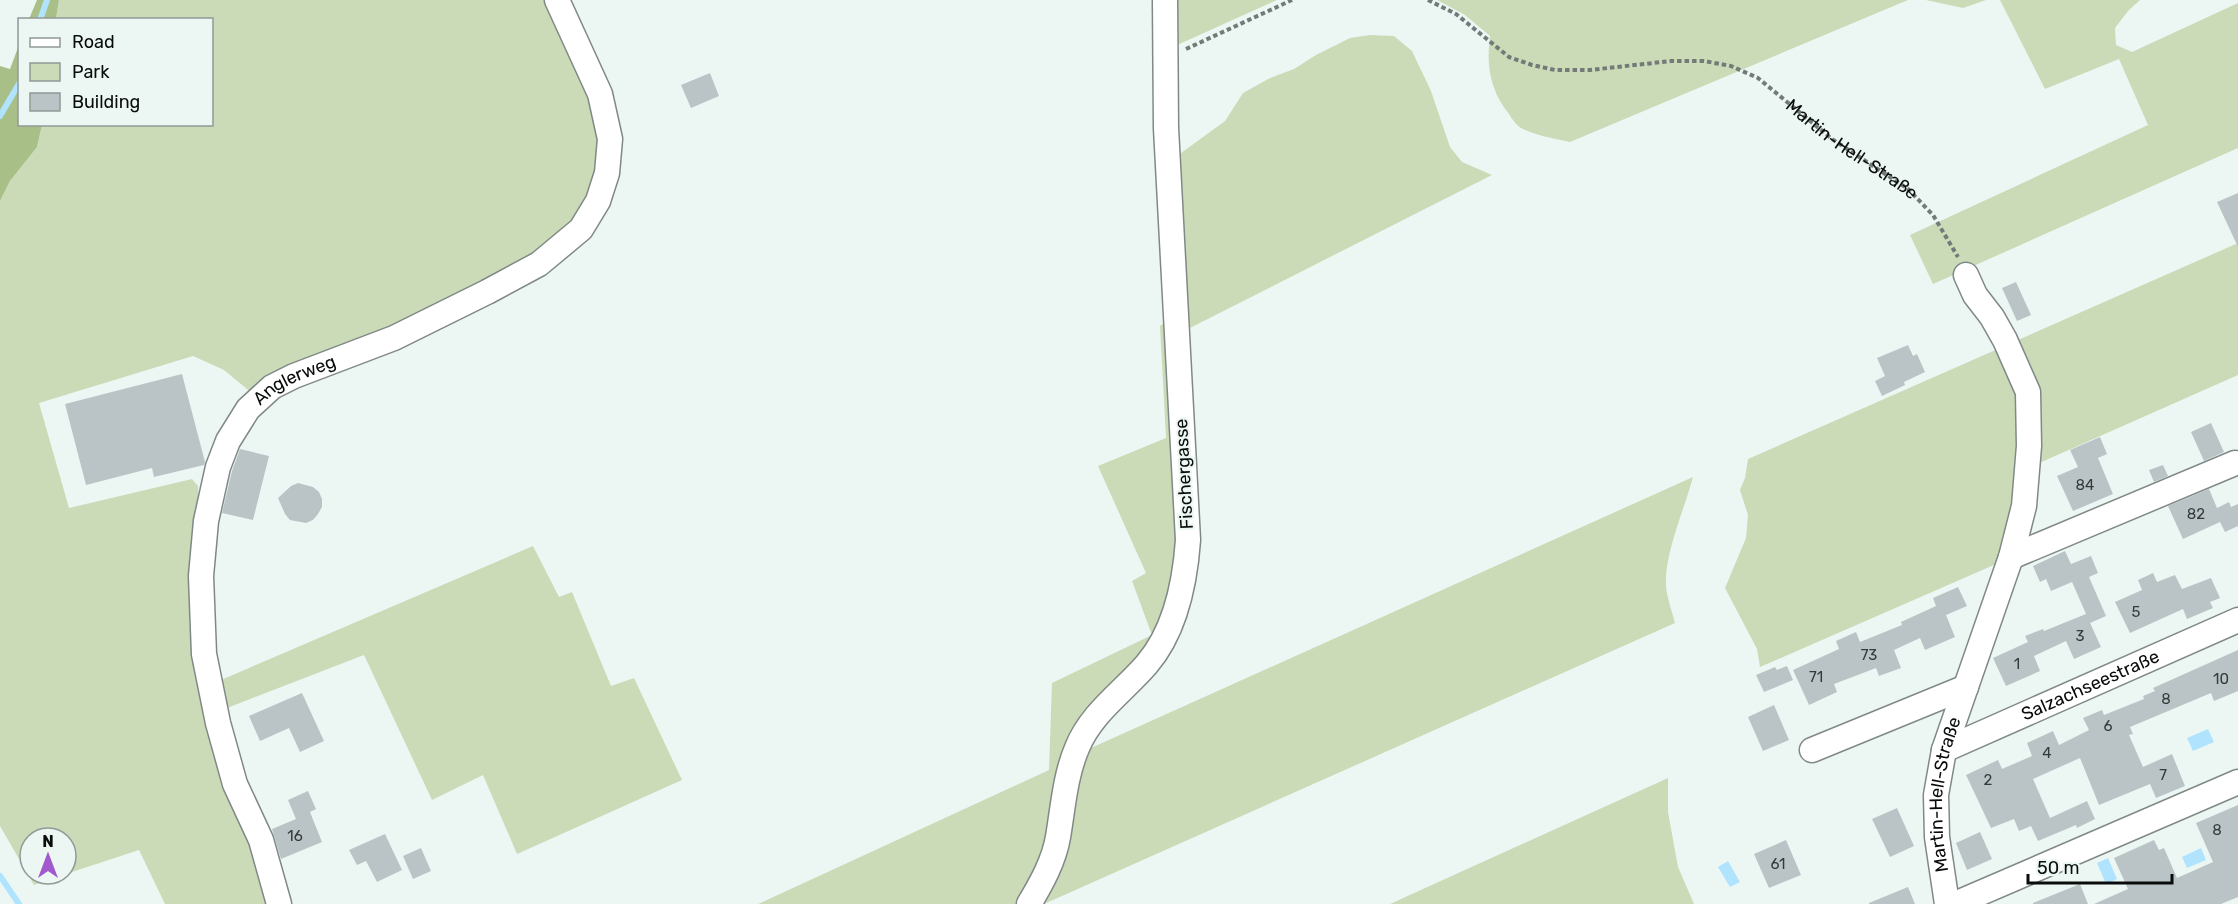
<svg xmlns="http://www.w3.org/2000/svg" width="2238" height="904" viewBox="0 0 2238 904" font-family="Rubik,sans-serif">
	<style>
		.green { fill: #cbdbb7 }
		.forest { fill: #a8c087 }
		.water { fill: #afe3fe }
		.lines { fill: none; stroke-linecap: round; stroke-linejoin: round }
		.stream { stroke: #afe3fe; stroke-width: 6 }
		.building { fill: #bac4c6 }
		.minor-casing { stroke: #808987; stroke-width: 27 }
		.path { stroke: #737a78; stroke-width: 4; stroke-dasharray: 4.5 3; stroke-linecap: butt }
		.minor { stroke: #fff; stroke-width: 24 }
		.labels { text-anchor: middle; stroke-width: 4.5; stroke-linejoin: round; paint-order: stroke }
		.number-label { font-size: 15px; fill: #353a3a }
		.street-label { font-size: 18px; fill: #090c0b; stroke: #ecf7f4 }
	</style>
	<rect width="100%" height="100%" fill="#ecf7f4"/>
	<path class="green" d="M59 0H553L603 120 596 192 553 248 253 394 224 370 193 356 39 403 69 508 192 479 198 486 199 520 214 683 533 546 559 597 572 592 611 686 634 678 682 780 517 854 483 775 432 800 364 655 222 710 273 904H165L139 850 66 874V838H30V874H66L34 885 0 826V201L10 181 37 147 42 125 212 124V20L56 19Z
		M1174 0H1277L1175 46Z
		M1437 0H1908L1570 142C1554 138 1536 136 1521 128 1516 125 1512 119 1509 114 1490 91 1486 64 1490 36L1465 15Z
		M1926 0H1986L1963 8Z
		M2000 0H2140L2128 11 2115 28 2116 45 2132 52 2238 3V148L1933 284 1910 235 2148 125 2119 59 2045 89Z
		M1370 35 1394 36 1412 51 1431 91 1450 147 1462 162 1492 175 1184 331 1177 156 1225 121 1243 93 1270 78 1294 69 1316 55 1350 38Z
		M2238 243V375L2037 464 2003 561 1760 667 1757 649 1725 588 1746 538 1748 515 1740 490 1745 478 1748 459Z
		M1169 319 1181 554 1165 618 1082 752 1693 477C1685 508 1664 554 1666 586 1667 598 1672 611 1675 623L1044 904H758L1049 770 1052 683 1152 635 1132 581 1146 573 1098 466 1166 438 1160 326Z
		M1668 778V812L1678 867 1694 904H1390Z"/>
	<path class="forest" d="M37 0H59L56 19H29Z
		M19 45 20 124 42 125 37 147 10 181 0 201V66L10 69Z"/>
	<path class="water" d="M2208 729 2214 742 2193 751 2187 738Z
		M2201 848 2206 860 2187 868 2182 857Z
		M2108 858 2117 879 2106 884 2097 863Z
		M1728 861 1740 882 1730 887 1718 867Z"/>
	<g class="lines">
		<path class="stream" d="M40 20 47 0
			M0 116 20 82
			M0 876 19 904"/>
	</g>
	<path class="building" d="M710 73 719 96 691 108 681 85Z
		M2238 193V247L2217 202Z
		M2016 282 2031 315 2017 321 2002 288Z
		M1908 345 1913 356 1917 354 1925 372 1904 382 1905 385 1882 396 1875 381 1885 376 1877 358Z
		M182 374 205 462 204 465 154 477 152 468 86 485 65 404Z
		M2211 423 2224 452 2204 461 2191 432Z
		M2100 437 2107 454 2098 458 2113 494 2073 511 2057 476 2078 467 2070 450Z
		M240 449 269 456 253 520 222 513 232 471Z
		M2163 465 2168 476 2154 482 2149 470Z
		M298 483 313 487 319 492 322 499V507L318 514 313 520 306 523 290 520 285 514 278 498 291 486Z
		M2209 489 2217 508 2229 502 2231 507 2238 504V526L2225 532 2220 522 2183 539 2168 506Z
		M2065 551 2071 564 2091 556 2098 573 2089 577 2106 616 2090 623 2072 582 2051 591 2046 579 2040 582 2033 566Z
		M2153 573 2157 582 2175 575 2182 589 2211 578 2220 598 2210 602 2213 608 2187 619 2183 609 2130 633 2115 602 2142 590 2138 580Z
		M1958 587 1967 606 1946 615 1955 637 1925 650 1920 638 1894 650 1901 668 1879 676 1876 668 1834 684 1837 692 1809 705 1793 670 1839 649 1836 641 1856 632 1860 642 1902 625 1901 622 1936 606 1933 598Z
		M2086 614 2101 647 2074 659 2066 641 2034 656 2040 671 2006 686 1993 658 2028 642 2025 636 2043 629 2044 631Z
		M2238 650V691L2214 701 2211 693 2130 727 2133 734 2129 735 2143 767 2172 754 2185 786 2156 798 2150 784 2099 805 2080 758 2033 779 2050 818 2087 801 2095 819 2077 828 2076 825 2038 841 2031 826 2019 831 2014 819 1991 828 1966 775 1998 760 2002 769 2032 756 2027 743 2053 731 2059 745 2089 730 2083 718 2102 710 2104 715 2144 699 2143 696 2155 691 2153 688Z
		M1787 666 1793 680 1764 692 1756 675 1775 667 1777 670Z
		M302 693 324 741 300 752 289 728 260 741 249 716Z
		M1774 705 1789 740 1763 751 1748 717Z
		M308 791 316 809 310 812 322 842 281 859 272 829 296 819 288 800Z
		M2238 805V897L2221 904H2094L2128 889 2114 858 2154 840 2159 850 2164 848 2177 878 2213 862 2196 823Z
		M1897 808 1914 846 1890 857 1872 819Z
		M1980 832 1992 859 1967 870 1956 843Z
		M385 834 402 870 377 882 366 861 357 865 349 850Z
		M1786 840 1801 875 1769 888 1754 854Z
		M421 848 431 871 413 879 403 856Z
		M2080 884 2088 904H2033V903Z
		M1908 887 1915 904H1869V903Z"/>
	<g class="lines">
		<defs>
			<g id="minor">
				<path d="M2011 557 2235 463"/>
				<path d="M1812 750 1966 687"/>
				<path id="s2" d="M1944 750 2238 620"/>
				<path id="s3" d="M279 904 261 840 235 784 218 723 204 654 201 576 206 521 218 467 228 441 248 409 272 387 294 376 394 338 487 292 539 264 581 229 598 201 607 173 610 139 600 94 557 0"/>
				<path d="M1029 904C1041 884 1054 861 1058 837 1063 808 1065 776 1077 748 1091 713 1123 692 1147 664 1176 630 1185 583 1188 540L1166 128 1165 0"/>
				<path id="s4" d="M1947 904 1937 837 1936 795 1944 750 2011 557 2024 506 2029 446 2028 392 2005 340 1992 317 1975 295 1966 275"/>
				<path d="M1955 904 2238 782"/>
			</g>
		</defs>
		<use href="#minor" class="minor-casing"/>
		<g class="path">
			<path id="s1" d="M1428 0 1456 14 1509 57 1532 65 1555 70H1590L1671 61H1704L1731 66 1758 78 1832 139 1908 189 1933 215 1958 257"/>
			<path d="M1186 49 1292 0"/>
		</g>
		<use href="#minor" class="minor"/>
	</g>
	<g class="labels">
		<g class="number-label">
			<text x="2085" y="490">84</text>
			<text x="2196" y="519">82</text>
			<text x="2136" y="617">5</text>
			<text x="2080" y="641">3</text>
			<text x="1869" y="660">73</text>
			<text x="2017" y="669">1</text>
			<text x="1816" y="682">71</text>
			<text x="2221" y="684">10</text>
			<text x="2166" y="704">8</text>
			<text x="2108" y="731">6</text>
			<text x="2047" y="758">4</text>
			<text x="2163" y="780">7</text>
			<text x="1988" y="785">2</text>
			<text x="2217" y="835">8</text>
			<text x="295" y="841">16</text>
			<text x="1778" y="869">61</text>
		</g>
		<g class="street-label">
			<text dy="6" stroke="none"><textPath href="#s1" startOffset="472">Martin-Hell-Straße</textPath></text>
			<text dy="6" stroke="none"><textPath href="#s3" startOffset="572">Anglerweg</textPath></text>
			<text transform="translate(1184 474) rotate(-93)" y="6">Fischergasse</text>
			<text dy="6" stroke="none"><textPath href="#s2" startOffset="160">Salzachseestraße</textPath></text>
			<text dy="6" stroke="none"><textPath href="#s4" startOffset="111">Martin-Hell-Straße</textPath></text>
		</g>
	</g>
	<rect x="18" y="18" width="195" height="108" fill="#ecf7f4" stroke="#919997" stroke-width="1.5"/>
	<rect x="30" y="38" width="30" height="9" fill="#ffffff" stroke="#919997" stroke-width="1.5"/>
	<text x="72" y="48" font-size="18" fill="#090c0b">Road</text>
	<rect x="30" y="63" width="30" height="18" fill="#cbdbb7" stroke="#919997" stroke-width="1.5"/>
	<text x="72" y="78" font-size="18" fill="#090c0b">Park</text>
	<rect x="30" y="93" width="30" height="18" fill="#bac4c6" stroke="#919997" stroke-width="1.5"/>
	<text x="72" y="108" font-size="18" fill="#090c0b">Building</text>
	<g transform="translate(48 856)"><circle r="28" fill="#ecf7f4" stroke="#919997" stroke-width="1.5"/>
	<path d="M0-4.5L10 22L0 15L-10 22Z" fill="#a159cd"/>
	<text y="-9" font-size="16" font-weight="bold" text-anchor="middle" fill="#090c0b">N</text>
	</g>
	<path d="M2028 874v9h144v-9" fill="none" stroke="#090c0b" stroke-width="3"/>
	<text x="2037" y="874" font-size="18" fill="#090c0b" stroke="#ecf7f4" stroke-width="4.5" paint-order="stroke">50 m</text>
</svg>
